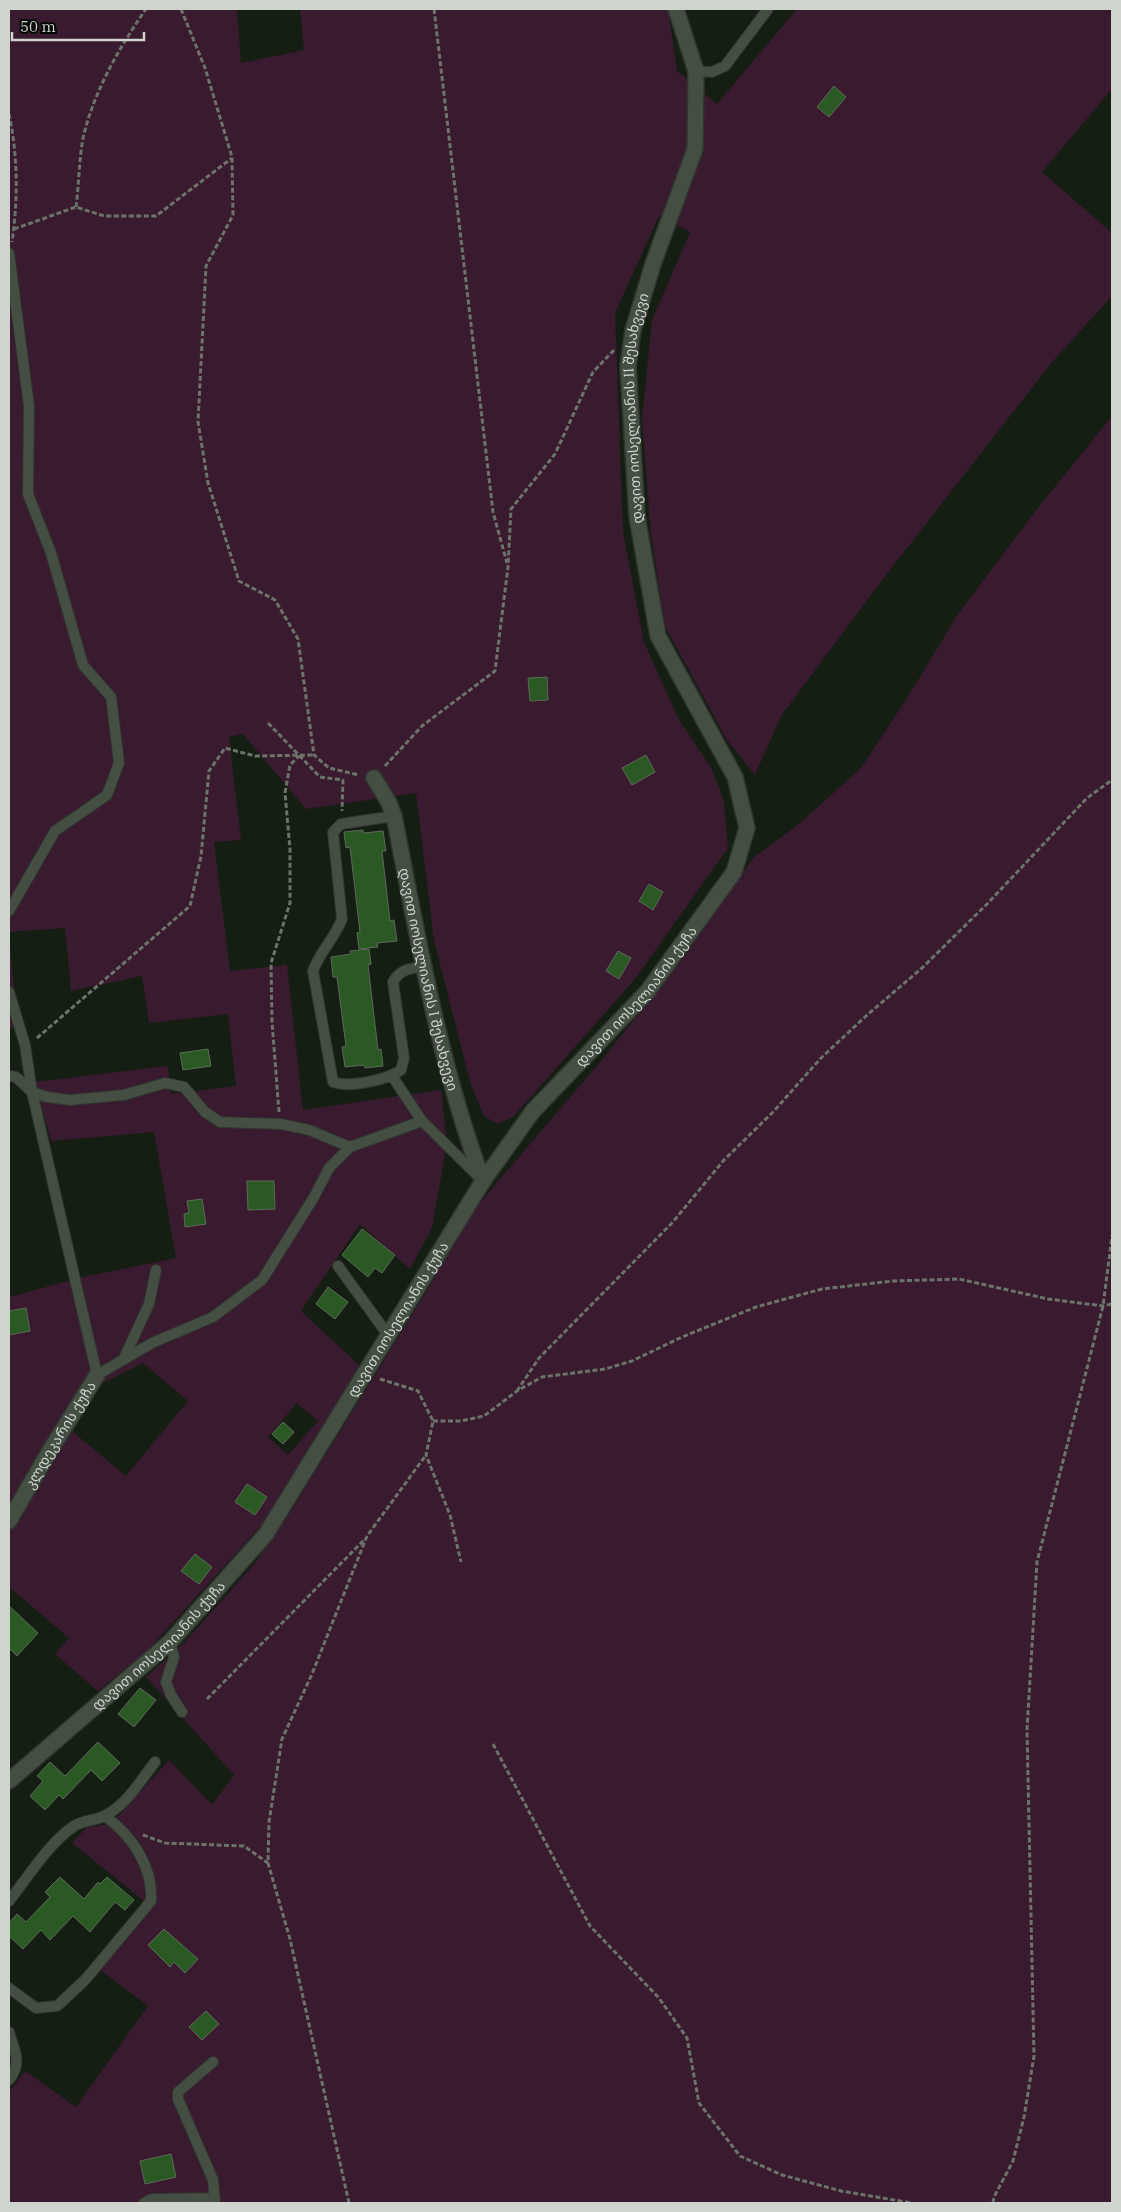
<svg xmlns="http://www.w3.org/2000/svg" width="1121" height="2212" viewBox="0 0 1121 2212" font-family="'IBM Plex Serif','Noto Sans Georgian',serif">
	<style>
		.green { fill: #3a1a2f; fill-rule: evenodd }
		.building { fill: #2b5923; stroke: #5f695d }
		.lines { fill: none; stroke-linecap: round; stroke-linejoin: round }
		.lane-casing { stroke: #30352f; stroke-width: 12 }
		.street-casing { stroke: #30352f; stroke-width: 18 }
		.path { stroke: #6c736a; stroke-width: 3; stroke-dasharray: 5 2.5; stroke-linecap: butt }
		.lane { stroke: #444e43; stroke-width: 10 }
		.street { stroke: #444e43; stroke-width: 15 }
		.labels { text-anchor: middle; stroke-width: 5; stroke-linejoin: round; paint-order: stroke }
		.street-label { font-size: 14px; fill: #cfd5ce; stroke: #040704 }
	</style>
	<rect width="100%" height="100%" fill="#151e13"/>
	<path class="green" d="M9 9H237L241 63 304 50 300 9H668L677 71 717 104 797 9H1112V89L1042 172 1112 233V296L1053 361 886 575 781 716 755 775 727 740 665 626 651 535 642 419 652 320 690 232 659 216 615 313 623 532 644 642 678 718 712 769 724 801 728 848 635 979 514 1116 498 1124 484 1116 471 1085 434 941 416 793 306 809 243 734 229 737 241 840 214 842 230 971 287 965 303 1110 441 1090 447 1143 432 1228 410 1269 360 1224 301 1311 360 1366 265 1521 148 1650 98 1691 55 1654 69 1638 9 1587V1296V1297L83 1277 176 1258 154 1132 51 1141 34 1082 168 1066 171 1094 236 1086 228 1014 149 1023 142 976 71 991 65 928 9 932 17 1026 9 1030ZM143 1363 188 1401 126 1476 67 1427 103 1383ZM297 1403 318 1421 288 1455 268 1437Z
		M1112 416V2203H9V2092L25 2071 76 2107 148 2006 95 1966 148 1904 72 1843 86 1828 112 1823 169 1760 212 1805 234 1775 146 1677 183 1644 255 1563 286 1519 434 1279 458 1230 477 1206 601 1061 684 957 753 858 799 824 861 768 909 695 958 614 1033 514Z"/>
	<path class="building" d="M834 86 846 97 829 117 817 107Z
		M547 677 548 700 530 701 528 678Z
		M646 755 655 772 632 785 622 768Z
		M363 830V833L383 831 386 851H382L390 921 394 920 397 941 377 943 378 947 359 949 357 933 360 932 350 847 346 848 344 832Z
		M649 884 663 892 653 910 639 901Z
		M369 949 371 964 368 965 378 1050 381 1049 383 1066 365 1068 364 1065 345 1067 342 1047 346 1046 337 977H333L331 957 351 954 350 951Z
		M618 951 631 958 619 979 606 971Z
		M208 1049 211 1066 183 1070 180 1053Z
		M247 1181H274L275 1209 248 1210Z
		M202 1199 206 1224 185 1227 184 1214 189 1213 187 1201Z
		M362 1229 395 1255 382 1273 375 1268 368 1277 342 1255Z
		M328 1287 348 1302 335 1319 316 1304Z
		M26 1308 30 1331 9 1335V1311Z
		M283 1422 294 1432 283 1444 272 1434Z
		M247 1484 267 1497 255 1515 235 1502Z
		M195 1554 212 1567 199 1584 181 1571Z
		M9 1606 38 1633 17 1656 9 1648Z
		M140 1688 156 1700 134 1727 118 1714Z
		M98 1742 120 1763 102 1781 91 1770 63 1799 59 1795 45 1810 30 1796 43 1781 37 1776 50 1762 65 1776Z
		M60 1877 84 1899 98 1882 100 1884 107 1877 134 1900 125 1910 115 1902 90 1932 73 1916 50 1940 41 1930 23 1949 9 1936V1923L17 1914 26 1922 50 1897 45 1892Z
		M164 1929 198 1959 185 1973 174 1962 170 1967 148 1945Z
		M206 2011 219 2024 202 2040 189 2027Z
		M171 2154 176 2177 145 2184 140 2161Z"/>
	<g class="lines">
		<defs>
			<path id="lane" d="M696 71 712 72 725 66 768 9
				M9 253 29 406 28 494 51 553 83 665 111 697 119 763 107 795 55 831 9 911
				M394 816 341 824 333 832 342 919C335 938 320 951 313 971L333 1082C349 1088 387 1080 401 1070L404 1058 393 982C400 969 410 969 424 966
				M9 992 25 1045 32 1092 97 1375 152 1343 213 1317 262 1280 314 1197 329 1168 350 1147
				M9 1076 16 1077 32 1092 47 1097 70 1100 124 1095 165 1083 184 1087 205 1112 220 1122 281 1124 309 1130 350 1147 422 1121 480 1178
				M392 1076 422 1121
				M338 1266 388 1335
				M124 1358 149 1304 156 1270
				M170 1642 174 1657 166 1682 171 1695 182 1712
				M9 1901C28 1877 49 1843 74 1826 85 1819 97 1821 106 1815 127 1804 141 1780 155 1762
				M9 1988 36 2008 57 2006 85 1980 151 1901C153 1866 132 1836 105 1816
				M9 2032C14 2051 23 2062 9 2080
				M213 2062 178 2092V2099L213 2180 215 2203
				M144 2203 152 2199 214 2198"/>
			<g id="street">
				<path id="s1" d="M374 778 389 803 394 816C418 938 439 1064 483 1181"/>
				<path id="s2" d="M9 1521 49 1452 97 1375"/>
				<path id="s3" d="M9 1781 170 1642 266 1534 483 1181 533 1111 647 992 734 872 747 828 735 777 658 636 637 517 628 366 633 330 653 264 695 149 696 71 676 9"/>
			</g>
		</defs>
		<use href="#lane" class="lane-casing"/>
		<use href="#street" class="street-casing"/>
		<path class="path" d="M181 9 205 68 232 157 233 215 206 266 198 422 208 483 239 581 275 600 298 639 314 755 329 768 359 775
			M434 9 493 512 507 563
			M9 114C18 155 18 201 12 242
			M76 207C79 184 79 160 83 138 94 91 119 48 146 9
			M14 229 76 207 104 216H156L232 158
			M268 723 320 777 343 780 342 811
			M385 766 422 726 495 671 508 567 511 509 555 454 593 372 615 349
			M37 1038 190 906 201 856 209 771 225 748 255 756 314 755
			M279 1112 272 1022 271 963 290 903V849L285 793 290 765 299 756
			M380 1379 418 1391 433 1421 426 1455 450 1515 461 1562
			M517 1391 539 1358 672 1223 724 1160 773 1112 821 1058 866 1016 922 968 987 904 1087 798 1112 780
			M433 1421H461L484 1416 517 1391 542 1377 605 1369 632 1361 682 1337 756 1307 822 1289 893 1281 959 1279 1048 1299 1103 1306 1112 1304
			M207 1699 365 1539
			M493 1744 590 1926 659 1998 687 2038 699 2103 740 2156 782 2175 841 2191 912 2203
			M143 1835 165 1843 244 1846 268 1863
			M349 2203 290 1939 268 1863 269 1822 282 1739 312 1674 367 1536 426 1455
			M993 2203 994 2197 1013 2161 1024 2117 1034 2056 1027 1730 1037 1562 1103 1306 1112 1236"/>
		<use href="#lane" class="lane"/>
		<use href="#street" class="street"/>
	</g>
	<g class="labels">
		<g class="street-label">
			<text dy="5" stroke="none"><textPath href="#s3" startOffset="1660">დავით იოსელიანის II შესახვევი</textPath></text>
			<text dy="5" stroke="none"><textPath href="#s1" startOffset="210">დავით იოსელიანის I შესახვევი</textPath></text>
			<text dy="5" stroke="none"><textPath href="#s3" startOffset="1012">დავით იოსელიანის ქუჩა</textPath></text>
			<text dy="5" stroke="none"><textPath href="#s3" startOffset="609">დავით იოსელიანის ქუჩა</textPath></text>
			<text dy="5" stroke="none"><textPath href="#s2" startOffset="100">კლდეკარის ქუჩა</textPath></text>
			<text dy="5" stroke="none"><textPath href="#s3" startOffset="202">დავით იოსელიანის ქუჩა</textPath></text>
		</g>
	</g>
	<rect width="1121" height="2212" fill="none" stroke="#cfd5ce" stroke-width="20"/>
	<path d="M12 32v8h132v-8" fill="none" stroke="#cfd5ce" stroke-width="2.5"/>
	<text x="20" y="32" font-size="15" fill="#cfd5ce" stroke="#040704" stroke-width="4" paint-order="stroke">50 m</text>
</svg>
